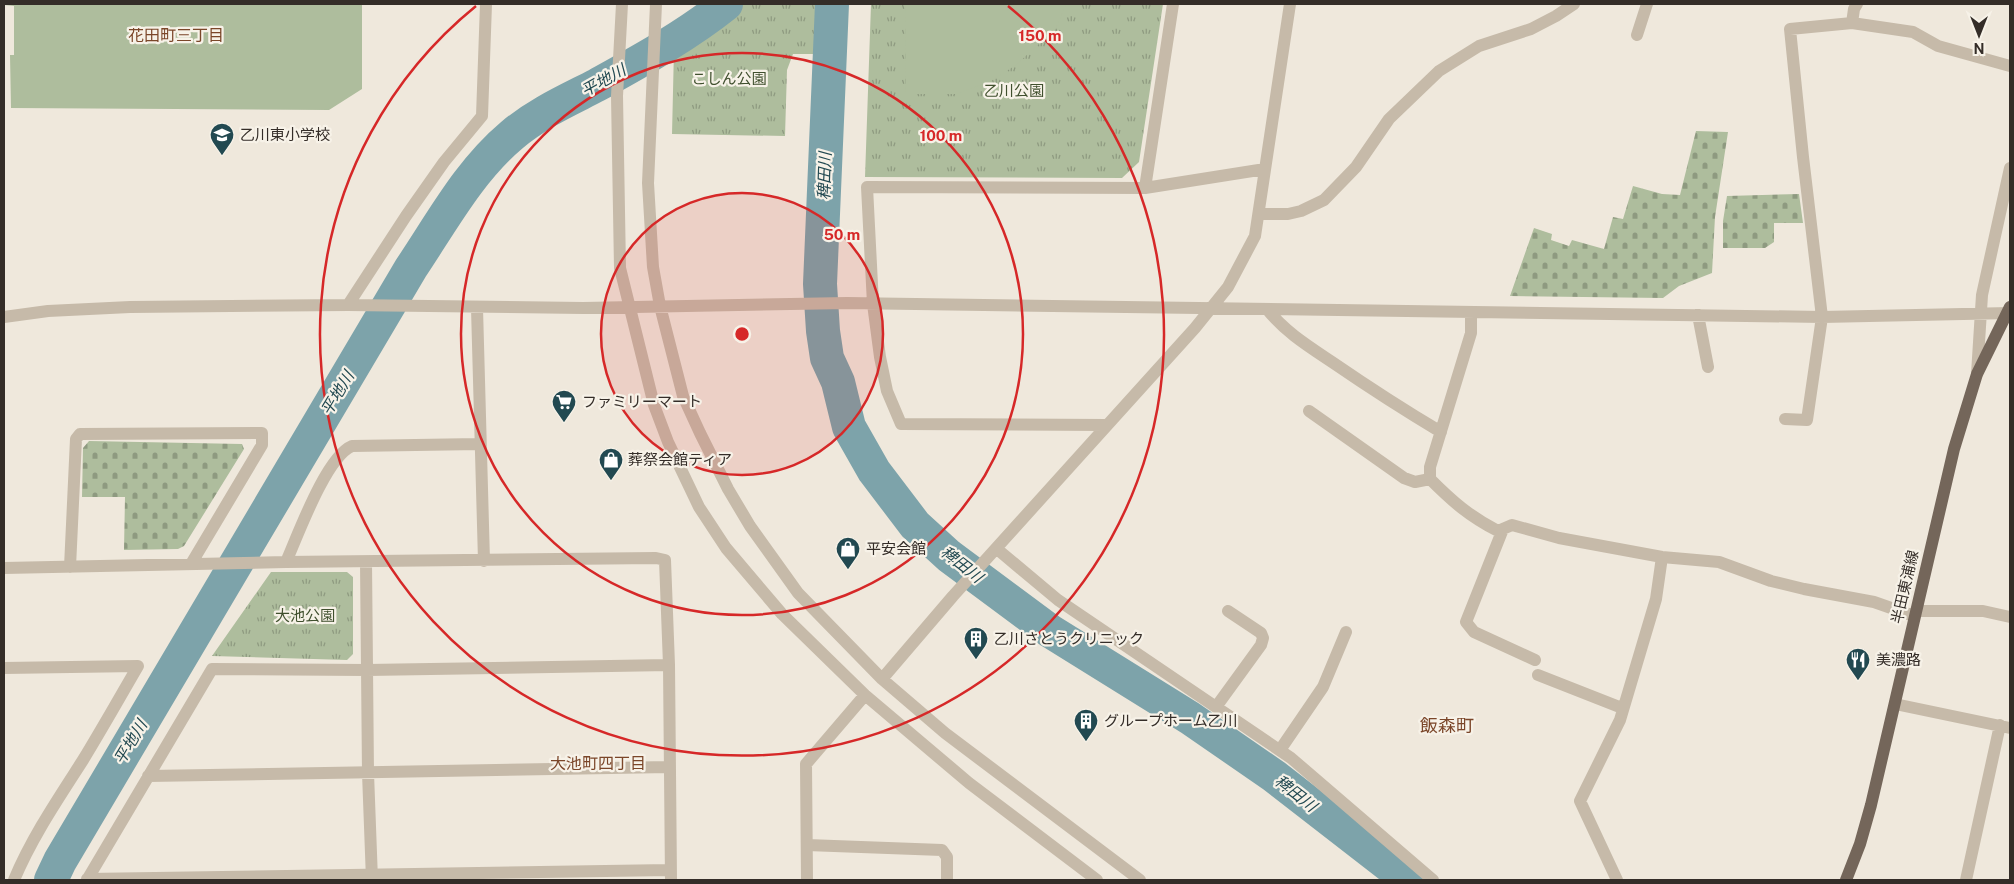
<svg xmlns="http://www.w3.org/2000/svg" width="2014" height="884" viewBox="0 0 2014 884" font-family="'Public Sans','Noto Sans JP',sans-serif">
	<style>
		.cemetery { fill: url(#cemetery-stones) }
		.park { fill: url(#park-tufts) }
		.garden { fill: #aebd9d }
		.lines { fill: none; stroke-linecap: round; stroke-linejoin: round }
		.river { stroke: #7da3aa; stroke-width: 34 }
		.minor { stroke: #c6baa9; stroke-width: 12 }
		.major { stroke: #74665a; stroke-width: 12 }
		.ring { fill: none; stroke: #d62828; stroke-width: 2.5 }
		.labels { text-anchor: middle; stroke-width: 4.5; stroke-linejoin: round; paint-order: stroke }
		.park-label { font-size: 15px; fill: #40502e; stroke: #f7f2e8 }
		.poi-label { font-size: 15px; fill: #342d28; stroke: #f7f2e8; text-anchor: start }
		.street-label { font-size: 15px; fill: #342d28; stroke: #f7f2e8 }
		.neighbourhood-label { font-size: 16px; fill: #7b4629; stroke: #f7f2e8 }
		.water-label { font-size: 16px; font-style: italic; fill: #224951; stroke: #f7f2e8 }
		.quarter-label { font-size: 18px; fill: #7b4629; stroke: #f7f2e8 }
		.centre { fill: #d62828; stroke: #f7f2e8; stroke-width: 2.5 }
		.ring-label { font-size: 15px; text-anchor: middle; font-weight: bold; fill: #d62828; stroke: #f7f2e8; stroke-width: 4.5; stroke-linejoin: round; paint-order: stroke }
	</style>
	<defs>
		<pattern id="cemetery-stones" width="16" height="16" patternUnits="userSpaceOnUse" patternTransform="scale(1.25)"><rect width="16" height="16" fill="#aebd9d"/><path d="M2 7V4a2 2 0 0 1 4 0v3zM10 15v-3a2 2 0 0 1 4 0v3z" fill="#8e9a80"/></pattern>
		<pattern id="park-tufts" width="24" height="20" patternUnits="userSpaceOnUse" patternTransform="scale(1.25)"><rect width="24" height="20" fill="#aebd9d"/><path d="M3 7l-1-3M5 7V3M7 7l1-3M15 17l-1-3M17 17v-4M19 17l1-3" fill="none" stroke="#8e9a80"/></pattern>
	</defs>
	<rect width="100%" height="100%" fill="#efe8dc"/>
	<path class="cemetery" d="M1696 131 1728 132 1715 217 1712 273 1679 286 1663 298 1510 296 1534 228 1552 234 1551 240 1569 246 1572 240 1604 249 1613 217 1623 219 1633 186 1662 194 1680 195Z
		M1799 194 1803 223H1774V242L1765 248H1723V221L1727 196Z
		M89 441 242 444 244 449 184 546 178 549 124 550 125 497H82L83 448Z"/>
	<path class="park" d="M734 4H820L818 54H793L787 70 785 136 672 134 674 49Z
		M871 4H1163L1139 162 1122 178 865 177Z
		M271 572H347L353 577V654L347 660 212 656Z"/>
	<path class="garden" d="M4 4H362V89L329 110 11 108 10 55H14V6L4 5Z
		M905 4H1066L1056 28 1016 65 991 81 956 94H906Z"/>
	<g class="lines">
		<path class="river" d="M832 4 820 284 823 331 827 358 838 382 849 427 874 471 915 525 949 556 1050 631 1190 718 1274 776 1408 880
			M51 880 60 861 411 268C442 222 469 171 512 135 538 113 568 100 597 85 642 60 686 36 726 4"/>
		<path class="minor" d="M622 4 617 96 620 268 654 405 668 442 699 507 726 548 782 614 865 695 969 783 1097 880
			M656 4 648 183 653 267 660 306 683 396 700 433 728 489 750 526 798 593 882 679 945 733 1140 880
			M1852 23 1854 9 1857 4
			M1637 35 1647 4
			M1145 188 1173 4
			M1259 214H1288L1301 211 1324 200 1356 167 1389 119 1439 71 1479 46 1531 29 1556 16 1574 4
			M348 305 406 216 444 162 482 116 486 4
			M477 308 484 561
			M1267 309C1284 331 1308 346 1332 362 1367 386 1404 410 1441 432
			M1471 312V333L1430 467V479C1453 502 1469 516 1498 531L1512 525 1559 538 1662 557 1719 562 1771 581 1804 589 1874 602 1914 616
			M1698 315 1708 367
			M4 317 48 311 130 307 348 305 583 308 847 303 1822 317 2010 313
			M1977 374 1982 295 2010 168
			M1309 411 1404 478 1415 482 1430 479
			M1785 419 1807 420 1822 317 1803 157 1790 29 1852 23 1913 32 1938 46 2010 66
			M1106 425 901 424 887 391 880 357 873 304 867 187 1145 188 1265 169
			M1503 529 1466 622 1474 632 1535 660
			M997 549 1058 600 1291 758 1433 880
			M286 562C298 535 326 457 352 446L479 444
			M366 562 368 773 372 880
			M70 567 76 439 80 434 262 433V445L191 564
			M4 568 286 562 656 558 665 560 669 665 671 880
			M1916 611H1983L2010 617
			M4 668 138 666C120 697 102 729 83 760 58 799 32 837 14 880
			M1538 675 1622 708
			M882 679 953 596 1195 328 1228 287 1255 236 1290 4
			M1895 704 2010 728
			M1216 707 1261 645 1263 638 1261 633 1228 611
			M1280 750 1323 687 1346 632
			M148 776 669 767
			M807 845 942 850 947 857V880
			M87 879 670 870
			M87 880 212 669 367 670 669 665
			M807 880 806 764 865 695
			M1617 880 1580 801 1620 720 1656 599 1662 557
			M1966 880 2000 725"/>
		<path class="major" d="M1846 880 1860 844 1871 805 1954 449 1977 374 2010 307"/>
	</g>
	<circle cx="742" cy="334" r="141" fill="#d62828" fill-opacity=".12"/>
	<g class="ring">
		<circle cx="742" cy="334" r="141"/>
		<circle cx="742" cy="334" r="281"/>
		<path d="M1008 6A422 422 0 1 1 476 6"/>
	</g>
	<defs>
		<symbol id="school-pin" viewBox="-11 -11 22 30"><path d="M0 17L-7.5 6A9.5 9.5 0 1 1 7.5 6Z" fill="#224951" stroke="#f7f2e8"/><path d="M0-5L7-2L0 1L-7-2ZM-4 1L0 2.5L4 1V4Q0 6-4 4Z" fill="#fff"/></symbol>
		<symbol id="supermarket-pin" viewBox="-11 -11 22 30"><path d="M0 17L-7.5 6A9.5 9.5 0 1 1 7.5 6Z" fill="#224951" stroke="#f7f2e8"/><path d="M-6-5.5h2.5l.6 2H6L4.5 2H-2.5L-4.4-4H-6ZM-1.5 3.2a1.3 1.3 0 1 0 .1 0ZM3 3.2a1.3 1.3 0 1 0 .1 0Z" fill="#fff"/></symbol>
		<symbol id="shop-pin" viewBox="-11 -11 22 30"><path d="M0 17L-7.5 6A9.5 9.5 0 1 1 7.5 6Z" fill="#224951" stroke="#f7f2e8"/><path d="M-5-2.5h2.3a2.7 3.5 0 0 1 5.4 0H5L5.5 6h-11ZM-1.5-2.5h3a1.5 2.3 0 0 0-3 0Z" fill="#fff"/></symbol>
		<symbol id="building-pin" viewBox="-11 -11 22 30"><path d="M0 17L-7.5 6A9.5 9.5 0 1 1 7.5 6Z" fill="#224951" stroke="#f7f2e8"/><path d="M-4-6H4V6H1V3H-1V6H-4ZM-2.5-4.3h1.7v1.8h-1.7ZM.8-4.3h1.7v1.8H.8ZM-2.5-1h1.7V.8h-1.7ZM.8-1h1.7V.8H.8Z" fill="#fff"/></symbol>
		<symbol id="restaurant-pin" viewBox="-11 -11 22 30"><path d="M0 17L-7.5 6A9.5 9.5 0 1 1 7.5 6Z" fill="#224951" stroke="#f7f2e8"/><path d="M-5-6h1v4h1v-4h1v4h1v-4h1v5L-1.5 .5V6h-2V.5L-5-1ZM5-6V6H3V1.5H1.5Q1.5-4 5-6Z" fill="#fff"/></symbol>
	</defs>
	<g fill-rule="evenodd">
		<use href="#school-pin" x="208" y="121" width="28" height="38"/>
		<use href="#supermarket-pin" x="550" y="388" width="28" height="38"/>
		<use href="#shop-pin" x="597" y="446" width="28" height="38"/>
		<use href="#shop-pin" x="834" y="535" width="28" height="38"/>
		<use href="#building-pin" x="962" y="625" width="28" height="38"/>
		<use href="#restaurant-pin" x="1844" y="646" width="28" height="38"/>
		<use href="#building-pin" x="1072" y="707" width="28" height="38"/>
	</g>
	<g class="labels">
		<g class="park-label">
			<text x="729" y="84">こしん公園</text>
			<text x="1014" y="96">乙川公園</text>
			<text x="305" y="621">大池公園</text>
		</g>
		<g class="poi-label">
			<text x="240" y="140">乙川東小学校</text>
			<text x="582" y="407">ファミリーマート</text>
			<text x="628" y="465">葬祭会館ティア</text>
			<text x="866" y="554">平安会館</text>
			<text x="994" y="644">乙川さとうクリニック</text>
			<text x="1876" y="665">美濃路</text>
			<text x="1104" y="726">グループホーム乙川</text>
		</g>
		<g class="street-label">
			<text transform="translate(1905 587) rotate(-77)" y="5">半田東浦線</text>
		</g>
		<g class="neighbourhood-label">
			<text x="176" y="41">花田町三丁目</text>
			<text x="598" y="769">大池町四丁目</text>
		</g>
		<g class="water-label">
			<text transform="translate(603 80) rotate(-29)" y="6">平地川</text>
			<text transform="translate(824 176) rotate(-88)" y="6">稗田川</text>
			<text transform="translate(337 393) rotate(-59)" y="6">平地川</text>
			<text transform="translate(962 564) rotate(38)" y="6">稗田川</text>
			<text transform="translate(130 742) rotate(-59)" y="6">平地川</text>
			<text transform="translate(1296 793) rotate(38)" y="6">稗田川</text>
		</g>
		<g class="quarter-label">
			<text x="1447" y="732">飯森町</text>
		</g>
	</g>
	<circle cx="742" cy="334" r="8" class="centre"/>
	<g class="ring-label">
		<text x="1040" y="41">150 m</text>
		<text x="941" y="141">100 m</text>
		<text x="842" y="240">50 m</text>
	</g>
	<rect width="2014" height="884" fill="none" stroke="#342d28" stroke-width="10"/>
	<g transform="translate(1979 35) rotate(180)" stroke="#f7f2e8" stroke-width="4" paint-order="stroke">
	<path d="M0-4L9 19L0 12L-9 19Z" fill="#342d28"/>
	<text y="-8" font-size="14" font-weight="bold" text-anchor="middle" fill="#342d28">N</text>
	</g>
</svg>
